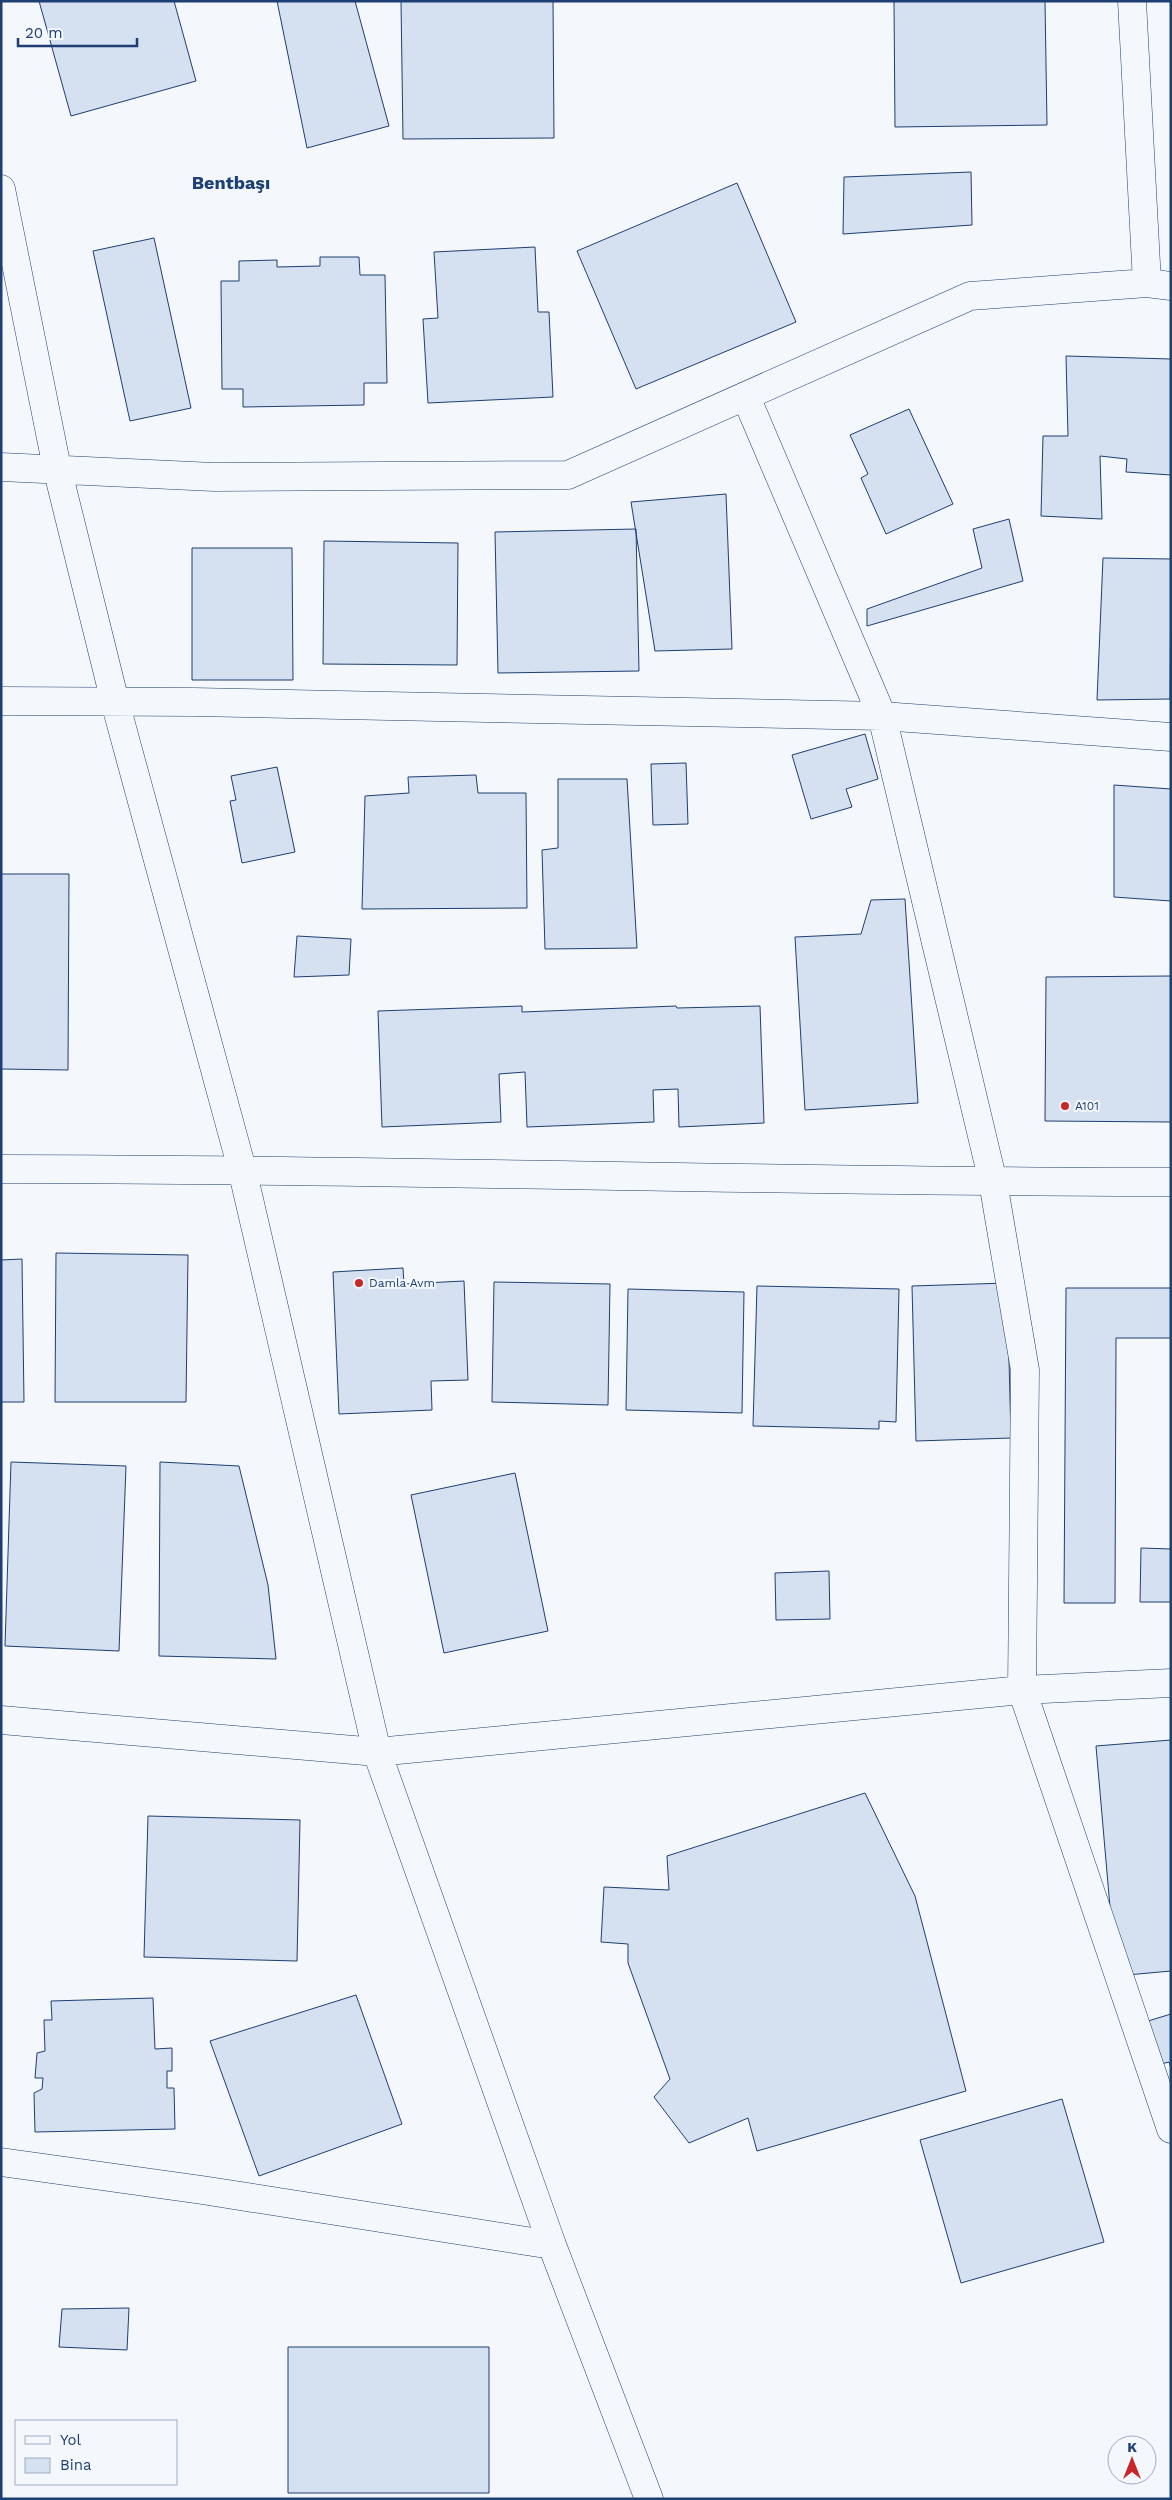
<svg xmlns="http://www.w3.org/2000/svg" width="1172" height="2500" viewBox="0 0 1172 2500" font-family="'Work Sans',sans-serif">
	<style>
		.building { fill: #d5e0f0; stroke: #1d3f73 }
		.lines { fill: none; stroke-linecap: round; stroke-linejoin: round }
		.street-casing { stroke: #1d3f73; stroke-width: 29 }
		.secondary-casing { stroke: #1d3f73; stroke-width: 29 }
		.street { stroke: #f4f7fb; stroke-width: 28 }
		.secondary { stroke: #f4f7fb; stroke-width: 28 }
		.poi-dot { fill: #c62828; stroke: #f4f7fb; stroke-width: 2 }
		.labels { text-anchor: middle; stroke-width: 4; stroke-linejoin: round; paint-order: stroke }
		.poi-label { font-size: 12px; fill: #1d3f73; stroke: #f4f7fb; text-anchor: start }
		.district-label { font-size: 18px; font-weight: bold; fill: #1d3f73; stroke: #f4f7fb }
	</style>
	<rect width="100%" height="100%" fill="#f4f7fb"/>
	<path class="building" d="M39 1H174L196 81 71 116Z
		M277 1H355L389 126 307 148Z
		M401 1H553L554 138 403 139Z
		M894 1H1045L1047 125 895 127Z
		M971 172 972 225 843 234 844 177Z
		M737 183 796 322 636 389 577 251Z
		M154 238 191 408 130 421 93 251Z
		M535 247 538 312H549L553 397 428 403 423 319 438 318 434 252Z
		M320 257H359L360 275H385L387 383H364V405L243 407V389H222L221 281H239V261L277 260V267L320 266Z
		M1066 356 1171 359V475L1126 472 1127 459 1100 456 1102 519 1041 516 1043 436H1068Z
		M909 409 953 504 886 534 861 478 868 474 850 435Z
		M726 494 732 649 655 651 631 502Z
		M1009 519 1023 581 867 626V609L982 568 973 529Z
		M636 529 639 671 498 673 495 532Z
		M324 541 458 543 457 665 323 664Z
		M192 548H292L293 680H192Z
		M1103 558 1171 559 1170 699 1097 700Z
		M865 734 878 779 846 789 852 807 811 819 792 755Z
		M686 763 688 824 653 825 651 764Z
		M277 767 295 852 242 863 230 801 236 800 231 776Z
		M476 775 478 793H526L527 908 362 909 365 796 409 793 408 777Z
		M558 779H627L637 948 545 949 542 850 558 848Z
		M1114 785 1171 789V901L1114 897Z
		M1 874H69L68 1070 1 1069Z
		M905 899 918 1103 805 1110 795 937 861 934 871 900Z
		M297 936 351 939 349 975 294 977Z
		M1171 976V1122L1045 1121 1046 977Z
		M522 1006V1012L676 1006 677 1008 760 1006 764 1123 679 1127 678 1089 653 1090 654 1122 527 1127 525 1072 499 1074 501 1122 382 1127 378 1011Z
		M56 1253 188 1255 186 1402H55Z
		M22 1259 24 1402H1V1260Z
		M403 1268 404 1284 464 1281 468 1380 431 1381 432 1410 339 1414 333 1272Z
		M494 1282 610 1284 608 1405 492 1402Z
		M1007 1283 1011 1438 916 1441 912 1286Z
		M757 1286 899 1289 896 1422 879 1421V1429L753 1426Z
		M1066 1288H1171V1338H1116L1115 1603H1064Z
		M628 1289 744 1292 742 1413 626 1410Z
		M11 1462 126 1466 119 1651 5 1646Z
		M160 1462 239 1466 268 1585 276 1659 159 1656Z
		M515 1473 548 1631 444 1653 411 1495Z
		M1141 1548 1171 1549V1602H1140Z
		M829 1571 830 1619 776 1620 775 1573Z
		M1171 1740V1971L1116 1976 1096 1746Z
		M865 1793 915 1896 966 2091 757 2151 748 2118 689 2143 654 2097 670 2079 628 1963V1944L601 1942 604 1887 669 1890 667 1856Z
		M148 1816 300 1820 297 1961 144 1957Z
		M356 1995 402 2124 259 2176 210 2041Z
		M153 1998 155 2049 172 2048V2071H167V2088H174L175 2129 35 2132 34 2093 42 2089 43 2078H35L37 2053 45 2051 44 2020H52L51 2001Z
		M1171 2014V2068L1169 2062 1161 2064 1148 2021Z
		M1062 2099 1104 2242 961 2283 920 2140Z
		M129 2308 127 2350 59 2347 62 2309Z
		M288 2347H489V2493H288Z"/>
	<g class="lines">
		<defs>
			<path id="street" d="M1132 1 1147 283
				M1 189 57 468 115 702 242 1169 377 1752 552 2245 649 2499
				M746 397 882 716 993 1182 1025 1370 1022 1690 1171 2129
				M1 467 214 477 568 475 970 296 1147 283 1171 286
				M1 701 194 702 882 716 1171 737
				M1 1720 377 1752 1022 1690 1171 1683
				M1 2162 202 2190 552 2245"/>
			<path id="secondary" d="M1 1169C391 1169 781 1182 1171 1182"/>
		</defs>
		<use href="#street" class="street-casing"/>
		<use href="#secondary" class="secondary-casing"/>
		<use href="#street" class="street"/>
		<use href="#secondary" class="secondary"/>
	</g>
	<g class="poi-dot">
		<circle cx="1065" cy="1106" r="5"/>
		<circle cx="359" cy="1283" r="5"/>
	</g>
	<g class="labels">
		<g class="poi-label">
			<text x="1075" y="1110">A101</text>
			<text x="369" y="1287">Damla Avm</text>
		</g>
		<g class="district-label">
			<text x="231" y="189">Bentbaşı</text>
		</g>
	</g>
	<rect width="1172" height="2500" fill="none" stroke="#1d3f73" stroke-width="5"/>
	<rect x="15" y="2420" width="162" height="65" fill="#f4f7fb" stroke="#9eadc5"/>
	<rect x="25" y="2436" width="25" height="8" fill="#f4f7fb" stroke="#9eadc5"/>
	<text x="60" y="2445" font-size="15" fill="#1d3f73">Yol</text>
	<rect x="25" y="2458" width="25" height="15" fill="#d5e0f0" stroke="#9eadc5"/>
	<text x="60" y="2470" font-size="15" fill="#1d3f73">Bina</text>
	<g transform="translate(1132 2460)"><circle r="24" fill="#f4f7fb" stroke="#9eadc5"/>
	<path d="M0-4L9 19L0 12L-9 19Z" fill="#c62828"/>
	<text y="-8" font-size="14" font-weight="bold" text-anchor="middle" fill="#1d3f73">K</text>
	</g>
	<path d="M18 38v8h119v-8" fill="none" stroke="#1d3f73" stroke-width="2.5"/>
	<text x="25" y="38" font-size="15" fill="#1d3f73" stroke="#f4f7fb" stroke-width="4" paint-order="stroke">20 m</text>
</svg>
